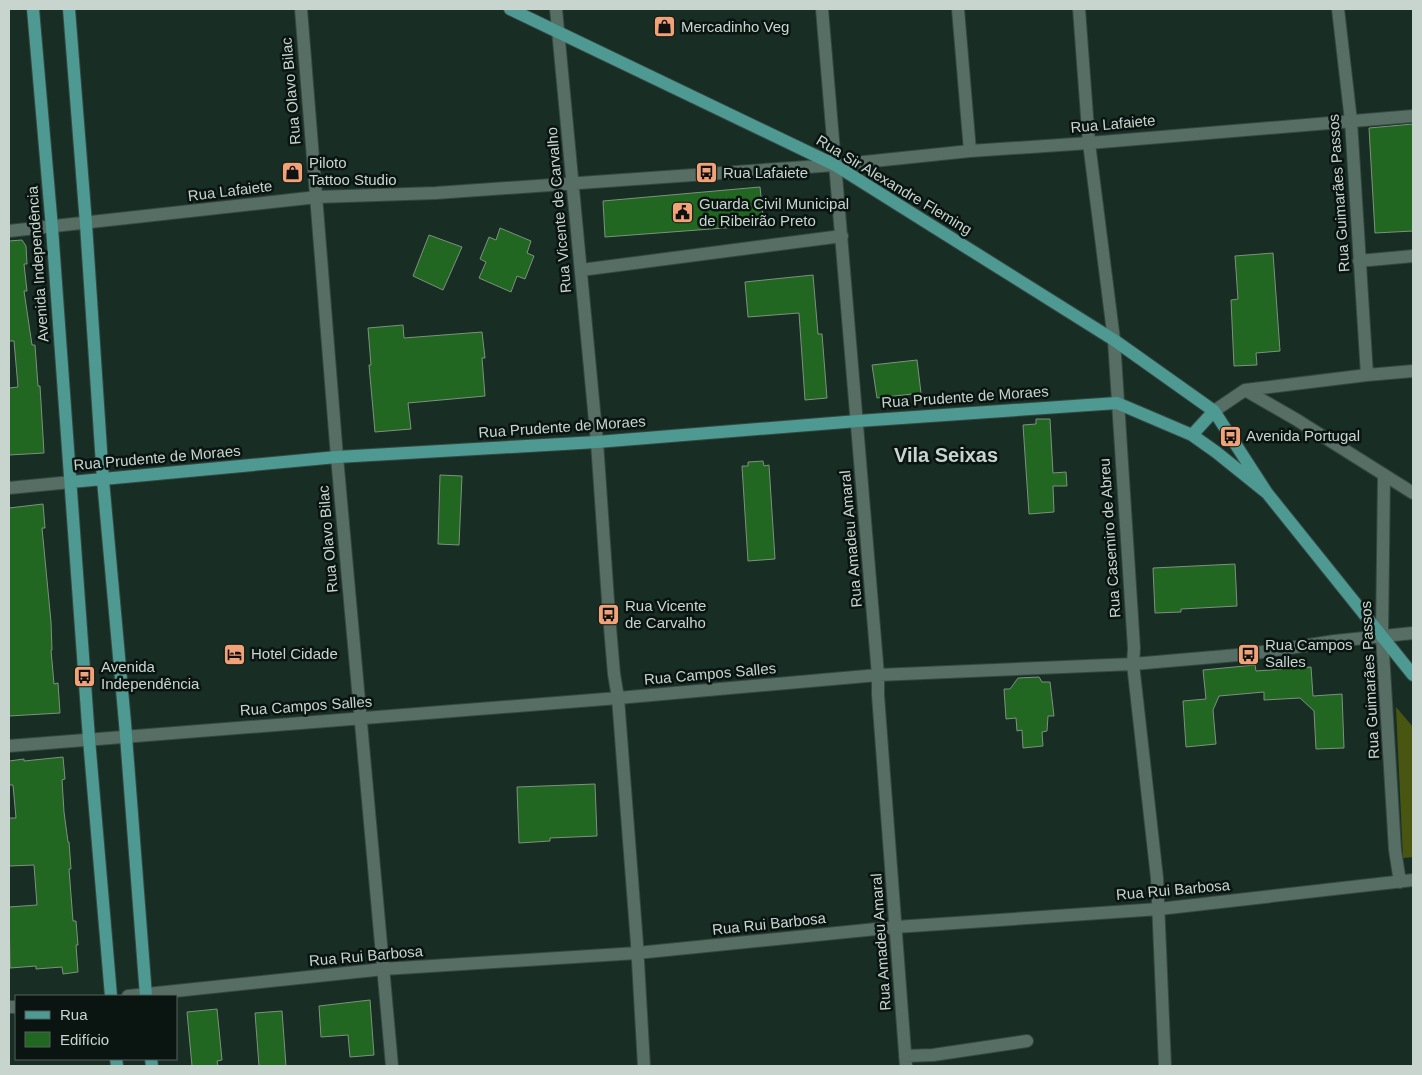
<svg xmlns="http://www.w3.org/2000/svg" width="1422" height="1075" viewBox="0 0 1422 1075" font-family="Helvetica,sans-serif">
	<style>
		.green { fill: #495611 }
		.building { fill: #216722; stroke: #7f907e }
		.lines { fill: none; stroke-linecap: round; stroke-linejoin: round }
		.minor-casing { stroke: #354841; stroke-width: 14 }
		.major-casing { stroke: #354841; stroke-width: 14 }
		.minor { stroke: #566e64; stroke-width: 12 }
		.major { stroke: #4e9992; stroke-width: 12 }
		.labels { text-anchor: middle; stroke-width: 5; stroke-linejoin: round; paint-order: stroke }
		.poi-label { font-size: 15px; fill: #c8d5cf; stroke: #0a1410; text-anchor: start }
		.street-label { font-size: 15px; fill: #c8d5cf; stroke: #0a1410 }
		.district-label { font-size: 20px; font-weight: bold; fill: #c8d5cf; stroke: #0a1410 }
	</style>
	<rect width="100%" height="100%" fill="#182e25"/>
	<path class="green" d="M1396 707 1413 727V857L1403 858Z"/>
	<path class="building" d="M1413 124V231L1375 233 1369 128Z
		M760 187 764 225 605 237 603 201Z
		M500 228 531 241 527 253 534 256 525 279 517 276 511 292 479 278 486 262 480 259 489 237 496 240Z
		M429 235 462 247 443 290 413 276Z
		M22 240 26 246 27 264H24L27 291H24L32 345H35L38 386H40L44 453 9 455V388L18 387 14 341H9V241Z
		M1273 253 1280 351 1256 353 1257 365 1234 366 1231 300 1238 299 1235 256Z
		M813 275 818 334H822L827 398 805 400 799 313 748 317 745 282Z
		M403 325 404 338 482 332 485 358H482L485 396 408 403 411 429 375 432 369 365H371L368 328Z
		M917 360 921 393 877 398 872 365Z
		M1036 419H1050L1053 473 1066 472 1067 486H1053L1054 512 1029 514 1023 425 1036 424Z
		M763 461 764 466 769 465 775 559 748 561 742 466H748V462Z
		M440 475 462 476 459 545 438 544Z
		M43 504 45 528H42L51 622 52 650H51L54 684 58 683 60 713 9 716V508Z
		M1235 564 1237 606 1181 609V612L1155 613 1153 568Z
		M1255 665 1256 671 1311 667 1313 696 1342 694 1344 748 1316 749 1314 711 1300 698 1264 700V692L1219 696 1213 710 1216 744 1186 747 1183 701 1206 699 1203 670Z
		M1039 677 1042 682H1050L1054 716H1048L1047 731 1042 732 1043 746 1023 748 1022 730 1017 731 1016 718 1006 719 1004 689H1010L1018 678Z
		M63 757 65 779 62 780 64 812 68 842H69L71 869H69L73 921H76L78 945H76L78 972 63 974 62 967 36 969V966L10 968 9 907 37 905 34 865 9 866V818H16L13 785H9V761L24 759V761Z
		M595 784 597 836 550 838V841L519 843 517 787Z
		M370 1000 374 1055 350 1057 348 1035 321 1037 319 1006Z
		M217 1009 222 1060 217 1061 218 1066H192L187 1012Z
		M282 1011 286 1066H259L255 1013Z"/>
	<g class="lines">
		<defs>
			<path id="minor" d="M301 9 337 457 392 1066
				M556 9 597 442 609 615 614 674 618 698 637 944 644 1066
				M822 9 878 675V695L906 1066
				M958 9 970 151
				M1079 9 1089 143 1114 340 1134 648 1133 664 1157 878 1165 1066
				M1338 9 1351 121 1367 375
				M9 231 317 197 436 193 835 165 970 151 1089 143 1413 116
				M1359 261 1413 256
				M581 270 842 236
				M1245 390 1297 420 1413 493
				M1214 411 1245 390 1367 375 1413 371
				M1384 476 1382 636 1395 850 1400 882
				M9 488 71 482
				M9 746 618 698 878 675 1133 664 1249 654 1335 641 1413 633
				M128 996 384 969 637 953 896 927 1159 909 1413 880
				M9 1007H16
				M905 1056 933 1055 1027 1041"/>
			<path id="major" d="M33 9 52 228 89 739 111 996
				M69 9 86 224 103 480 125 723 146 996
				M510 9 835 165 1114 340 1214 411 1267 493 1413 675
				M1192 435 1214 411
				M71 482 337 457 597 442 858 421 1117 403 1192 435 1216 452 1267 493
				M116 1059 117 1066
				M151 1059 152 1066"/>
		</defs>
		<use href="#minor" class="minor-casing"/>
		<use href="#major" class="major-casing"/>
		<use href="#minor" class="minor"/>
		<use href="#major" class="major"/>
	</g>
	<defs>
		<symbol id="shop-square" viewBox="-11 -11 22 22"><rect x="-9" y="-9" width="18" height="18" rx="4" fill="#f0a279" stroke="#0a1410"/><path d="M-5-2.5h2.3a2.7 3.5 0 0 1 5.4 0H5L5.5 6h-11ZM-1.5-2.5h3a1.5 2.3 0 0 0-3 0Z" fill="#111"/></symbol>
		<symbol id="bus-square" viewBox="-11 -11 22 22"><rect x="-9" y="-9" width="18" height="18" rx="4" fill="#f0a279" stroke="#0a1410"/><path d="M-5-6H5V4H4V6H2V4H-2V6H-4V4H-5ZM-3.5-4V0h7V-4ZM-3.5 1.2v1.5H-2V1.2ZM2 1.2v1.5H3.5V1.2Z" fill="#111"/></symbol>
		<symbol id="civic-square" viewBox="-11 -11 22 22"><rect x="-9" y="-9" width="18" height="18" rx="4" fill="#f0a279" stroke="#0a1410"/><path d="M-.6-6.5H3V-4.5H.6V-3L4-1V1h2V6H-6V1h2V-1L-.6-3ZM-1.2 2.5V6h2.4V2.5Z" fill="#111"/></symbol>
		<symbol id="hotel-square" viewBox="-11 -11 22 22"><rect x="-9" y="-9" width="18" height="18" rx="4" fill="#f0a279" stroke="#0a1410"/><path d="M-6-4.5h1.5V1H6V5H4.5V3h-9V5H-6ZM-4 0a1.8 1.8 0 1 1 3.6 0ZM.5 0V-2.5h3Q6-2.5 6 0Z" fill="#111"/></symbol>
	</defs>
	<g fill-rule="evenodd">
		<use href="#shop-square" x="652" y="14" width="25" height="25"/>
		<use href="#shop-square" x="280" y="160" width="25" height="25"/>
		<use href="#bus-square" x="694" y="160" width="25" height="25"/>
		<use href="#civic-square" x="670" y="200" width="25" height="25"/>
		<use href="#bus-square" x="1218" y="424" width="25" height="25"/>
		<use href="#bus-square" x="596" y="602" width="25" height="25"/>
		<use href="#hotel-square" x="222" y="642" width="25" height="25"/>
		<use href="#bus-square" x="1236" y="642" width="25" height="25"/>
		<use href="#bus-square" x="72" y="664" width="25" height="25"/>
	</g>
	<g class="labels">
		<g class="poi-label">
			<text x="681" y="32">Mercadinho Veg</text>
			<text x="309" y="168">Piloto<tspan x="309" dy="17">Tattoo Studio</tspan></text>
			<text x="723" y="178">Rua Lafaiete</text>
			<text x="699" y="209">Guarda Civil Municipal<tspan x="699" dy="17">de Ribeirão Preto</tspan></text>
			<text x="1246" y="441">Avenida Portugal</text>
			<text x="625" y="611">Rua Vicente<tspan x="625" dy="17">de Carvalho</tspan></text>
			<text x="1265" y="650">Rua Campos<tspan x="1265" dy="17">Salles</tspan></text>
			<text x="251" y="659">Hotel Cidade</text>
			<text x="101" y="672">Avenida<tspan x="101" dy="17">Independência</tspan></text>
		</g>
		<g class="street-label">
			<text transform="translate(291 91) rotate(-95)" y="5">Rua Olavo Bilac</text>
			<text transform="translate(1113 124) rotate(-5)" y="5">Rua Lafaiete</text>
			<text transform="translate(894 185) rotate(31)" y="5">Rua Sir Alexandre Fleming</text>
			<text transform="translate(230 191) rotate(-7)" y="5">Rua Lafaiete</text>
			<text transform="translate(1339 193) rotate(-94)" y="5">Rua Guimarães Passos</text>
			<text transform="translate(559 210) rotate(-95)" y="5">Rua Vicente de Carvalho</text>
			<text transform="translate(38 264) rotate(-94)" y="5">Avenida Independência</text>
			<text transform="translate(965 397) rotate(-4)" y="5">Rua Prudente de Moraes</text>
			<text transform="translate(562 427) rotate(-4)" y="5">Rua Prudente de Moraes</text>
			<text transform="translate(157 458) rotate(-5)" y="5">Rua Prudente de Moraes</text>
			<text transform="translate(1110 538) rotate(-94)" y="5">Rua Casemiro de Abreu</text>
			<text transform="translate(328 539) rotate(-95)" y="5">Rua Olavo Bilac</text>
			<text transform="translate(851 539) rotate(-95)" y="5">Rua Amadeu Amaral</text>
			<text transform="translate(710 674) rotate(-5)" y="5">Rua Campos Salles</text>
			<text transform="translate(1370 680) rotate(-93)" y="5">Rua Guimarães Passos</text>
			<text transform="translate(306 706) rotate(-4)" y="5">Rua Campos Salles</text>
			<text transform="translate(1173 890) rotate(-5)" y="5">Rua Rui Barbosa</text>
			<text transform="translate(769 924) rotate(-6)" y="5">Rua Rui Barbosa</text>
			<text transform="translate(881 942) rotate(-94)" y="5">Rua Amadeu Amaral</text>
			<text transform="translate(366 956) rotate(-5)" y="5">Rua Rui Barbosa</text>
		</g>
		<g class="district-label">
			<text x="946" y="462">Vila Seixas</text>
		</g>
	</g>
	<rect width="1422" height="1075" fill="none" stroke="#c8d5cf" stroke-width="20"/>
	<rect x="15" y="995" width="162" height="65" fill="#0a1410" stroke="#56615c"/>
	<rect x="25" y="1011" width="25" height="8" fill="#4e9992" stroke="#56615c"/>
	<text x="60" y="1020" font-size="15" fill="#c8d5cf">Rua</text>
	<rect x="25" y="1032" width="25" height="15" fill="#216722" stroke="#56615c"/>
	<text x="60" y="1045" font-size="15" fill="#c8d5cf">Edifício</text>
</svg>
